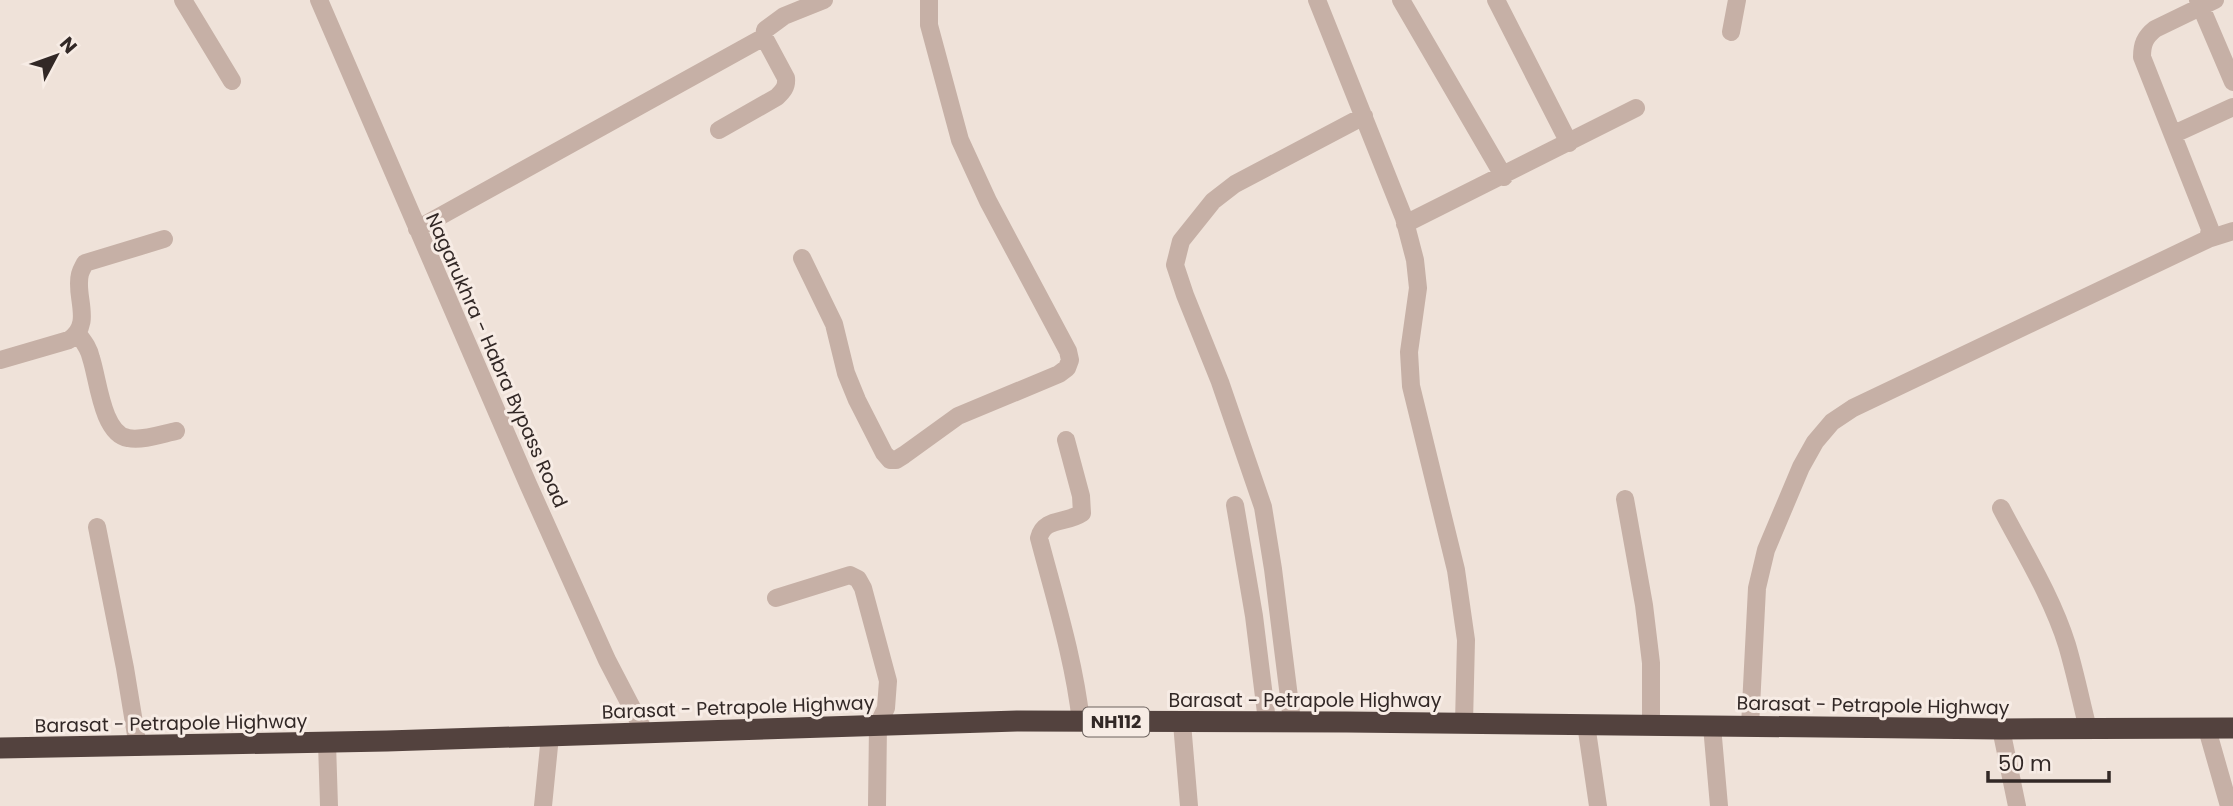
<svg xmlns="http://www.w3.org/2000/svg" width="2233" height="806" viewBox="0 0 2233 806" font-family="Poppins,sans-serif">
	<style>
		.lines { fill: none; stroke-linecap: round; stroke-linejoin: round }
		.minor { stroke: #c6b0a6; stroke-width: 18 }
		.highway { stroke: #53423e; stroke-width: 21 }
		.labels { text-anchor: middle; stroke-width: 6; stroke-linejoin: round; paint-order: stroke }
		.shield { fill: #f7ece5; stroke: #6d635f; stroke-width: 2 }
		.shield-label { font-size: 18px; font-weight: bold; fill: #322826 }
		.street-label { font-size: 19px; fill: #322826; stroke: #f7ece5 }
	</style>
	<rect width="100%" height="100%" fill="#efe2d9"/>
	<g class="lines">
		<path class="minor" d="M183 0 232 81
			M319 0 528 484 607 660 645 733
			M1317 0 1404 218 1415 260 1418 288 1409 352 1411 386 1456 570 1466 640 1464 723
			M1401 0 1504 177
			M1496 0 1569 143
			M2198 0 2233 82
			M1731 32 1737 0
			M719 130 777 97C783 91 787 87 786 78L764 37 765 30 784 16 824 0
			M2174 134 2233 107
			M1405 224 1636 108
			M417 229 764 37
			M2208 239 2233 231
			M802 258 834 324 846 373 857 400 884 453 890 460H896L904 455 958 416 1059 374 1067 368 1070 360 1068 351 988 201 960 140 929 25V0
			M78 334C84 342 89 348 91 358 98 378 102 434 128 438 142 441 162 434 176 431
			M0 360 69 340C94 324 74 296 80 274 81 270 83 267 85 263L164 239
			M1066 440 1081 496 1082 513C1066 524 1044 517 1039 538 1055 599 1074 659 1081 722
			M1625 499 1644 605 1651 663V725
			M1235 505 1254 616 1267 721
			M2001 508C2024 552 2052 597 2067 645 2075 672 2081 701 2088 729
			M97 527 125 668 138 747
			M776 598 850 575 858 579 863 588 888 681 886 708 878 725 877 806
			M1292 721 1273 569 1263 507 1220 382 1185 295 1175 265 1181 241 1213 201 1235 184 1364 116
			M1182 723 1189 806
			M1586 724 1598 806
			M1712 726 1719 806
			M1750 726 1757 588 1766 550 1801 467 1815 442 1832 422 1853 408 2208 239 2210 229 2142 57C2142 44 2145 37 2155 29L2215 0
			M2001 729 2017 806
			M2207 729 2229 806
			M327 743 329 806
			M543 806 550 736"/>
		<path class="highway" d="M0 748 387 741 1017 721 1347 722 2001 729 2233 728"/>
	</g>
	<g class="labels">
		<rect class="shield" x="1083" y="707.5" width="66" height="29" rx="5"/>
		<g class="shield-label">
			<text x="1116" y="728">NH112</text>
		</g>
		<g class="street-label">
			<text transform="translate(497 360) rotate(66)" y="7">Nagarukhra - Habra Bypass Road</text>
			<text x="1305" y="707">Barasat - Petrapole Highway</text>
			<text transform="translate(1873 705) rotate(1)" y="7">Barasat - Petrapole Highway</text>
			<text transform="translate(738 707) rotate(-2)" y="7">Barasat - Petrapole Highway</text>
			<text transform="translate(171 723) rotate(-1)" y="7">Barasat - Petrapole Highway</text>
		</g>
	</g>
	<g transform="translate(56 56) rotate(49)" stroke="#f7ece5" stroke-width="5" paint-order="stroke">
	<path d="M0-5L12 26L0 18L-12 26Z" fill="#322826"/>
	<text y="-10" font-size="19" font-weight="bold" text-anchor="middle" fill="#322826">N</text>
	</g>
	<path d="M1988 771v10h121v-10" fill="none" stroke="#322826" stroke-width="3.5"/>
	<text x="1998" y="771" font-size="21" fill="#322826" stroke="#f7ece5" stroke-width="5" paint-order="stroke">50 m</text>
</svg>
